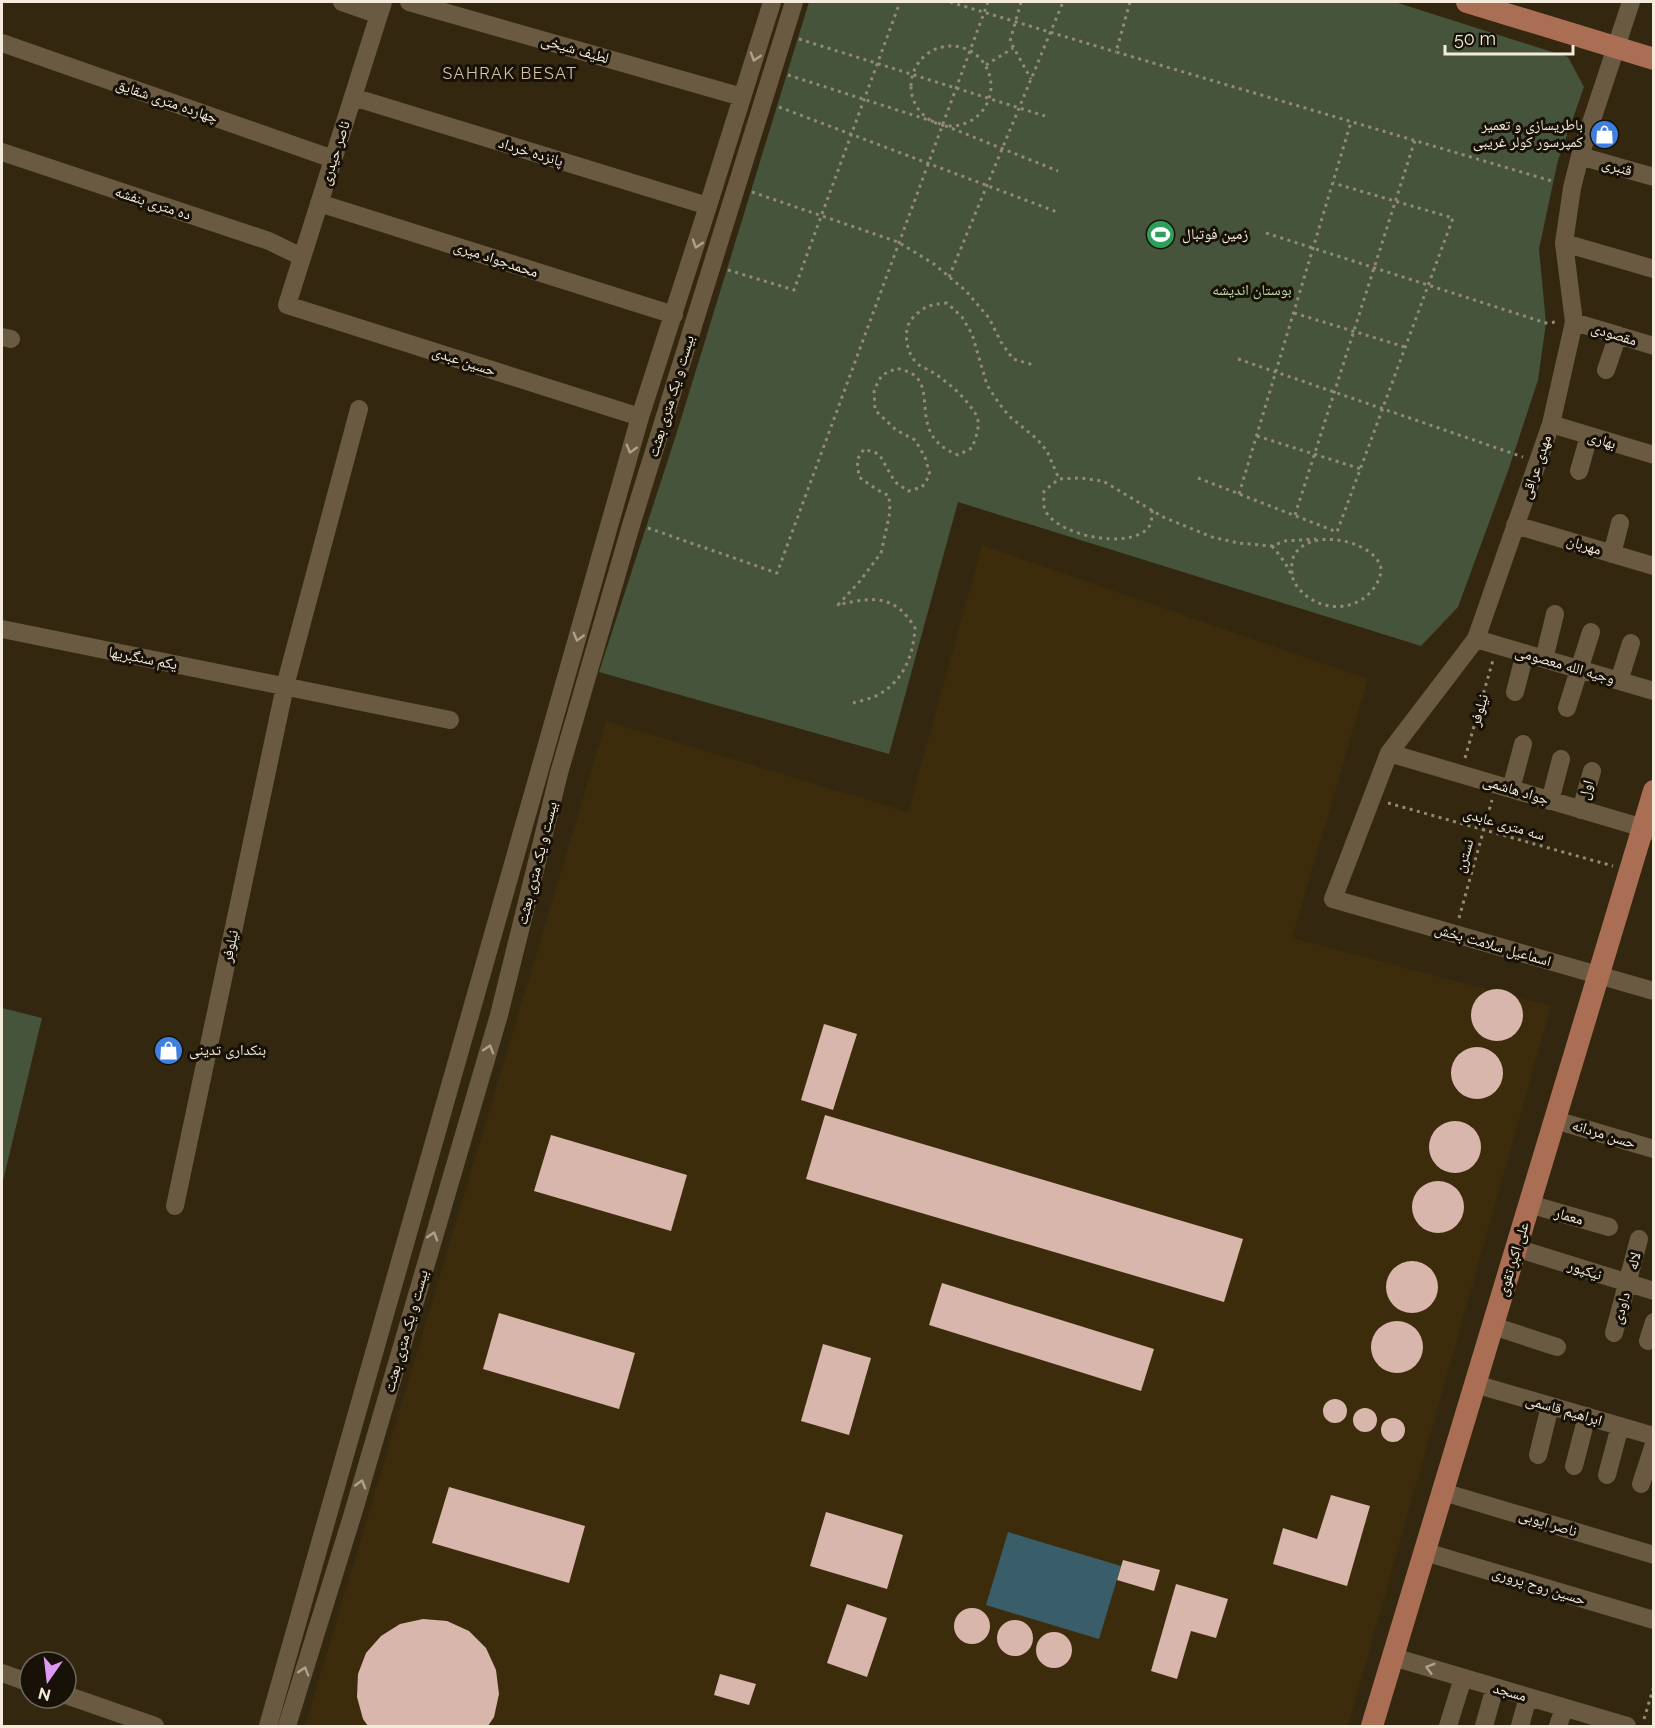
<svg xmlns="http://www.w3.org/2000/svg" width="1655" height="1728" viewBox="0 0 1655 1728" font-family="Raleway,'Noto Naskh Arabic',sans-serif">
	<style>
		.built { fill: #3d2c0b }
		.green { fill: #45543a }
		.water { fill: #395d69 }
		.building { fill: #d9b6ac }
		.lines { fill: none; stroke-linecap: round; stroke-linejoin: round }
		.path { stroke: #948976; stroke-width: 3; stroke-dasharray: 3 4.5; stroke-linecap: butt }
		.minor { stroke: #695a41; stroke-width: 18 }
		.major { stroke: #aa6e54; stroke-width: 22 }
		.oneway { stroke: #aea28f }
		.labels { text-anchor: middle; stroke-width: 6; stroke-linejoin: round; paint-order: stroke }
		.street-label { font-size: 15px; fill: #f4ebdd; stroke: #171107 }
		.poi-label { font-size: 15px; fill: #f4ebdd; stroke: #171107; text-anchor: start }
		.park-label { font-size: 15px; fill: #c0deac; stroke: #171107 }
		.neighbourhood-label { font-size: 16px; letter-spacing: 1.5px; fill: #d4c3a7; stroke: #171107 }
	</style>
	<rect width="100%" height="100%" fill="#34270f"/>
	<path class="built" d="M982 545 1368 679 1292 938 1551 1006 1348 1726H305L606 721 908 812Z"/>
	<path class="green" d="M809 2H1395L1568 57 1584 87 1558 160 1539 249 1546 323 1538 380 1508 471 1458 607 1421 646 958 502 889 754 599 672 677 432Z
		M2 1008 42 1018 2 1185Z"/>
	<path class="water" d="M1008 1532 1121 1566 1099 1639 986 1605Z"/>
	<path class="building" d="M1471 1015a26 26 0 1 1 52 0a26 26 0 1 1-52 0Z
		M824 1024 857 1034 833 1110 801 1100Z
		M1451 1073a26 26 0 1 1 52 0a26 26 0 1 1-52 0Z
		M825 1115 1243 1239 1224 1302 806 1179Z
		M1429 1147a26 26 0 1 1 52 0a26 26 0 1 1-52 0Z
		M551 1135 687 1175 671 1231 534 1191Z
		M1412 1207a26 26 0 1 1 52 0a26 26 0 1 1-52 0Z
		M1386 1287a26 26 0 1 1 52 0a26 26 0 1 1-52 0Z
		M942 1283 1154 1349 1141 1391 929 1325Z
		M499 1313 635 1353 619 1409 483 1369Z
		M1371 1347a26 26 0 1 1 52 0a26 26 0 1 1-52 0Z
		M823 1344 871 1358 849 1435 801 1421Z
		M1323 1411a12 12 0 1 1 24 0a12 12 0 1 1-24 0Z
		M1353 1420a12 12 0 1 1 24 0a12 12 0 1 1-24 0Z
		M1381 1430a12 12 0 1 1 24 0a12 12 0 1 1-24 0Z
		M449 1487 585 1526 569 1583 432 1543Z
		M1331 1495 1370 1506 1347 1586 1273 1564 1283 1528 1317 1539Z
		M826 1512 903 1535 887 1589 810 1566Z
		M1123 1560 1160 1570 1154 1591 1117 1580Z
		M1176 1584 1228 1599 1216 1638 1191 1631 1177 1679 1151 1671Z
		M847 1604 887 1618 867 1677 827 1663Z
		M954 1626a18 18 0 1 1 36 0a18 18 0 1 1-36 0Z
		M423 1619 447 1621 469 1631 486 1648 496 1670 499 1694 494 1717 488 1726H368L363 1719 357 1697 358 1674 366 1653 381 1636 400 1624Z
		M997 1638a18 18 0 1 1 36 0a18 18 0 1 1-36 0Z
		M1036 1650a18 18 0 1 1 36 0a18 18 0 1 1-36 0Z
		M720 1674 756 1684 749 1705 714 1695Z"/>
	<g class="lines">
		<path class="path" d="M950 2 1116 52
			M1021 2 1010 41 1031 79
			M1130 2 1116 52 1555 182
			M799 39 1045 116
			M911 86a40 40 0 1 1 80 0a40 40 0 1 1-80 0Z
			M986 65 1013 48
			M788 75 941 124 1058 171
			M779 107 1057 212
			M752 192 898 242 934 264 966 291 989 318 1001 342 1013 359 1034 365
			M1266 233 1546 323 1556 322
			M728 270 794 290 900 2
			M949 277 1063 2
			M1294 313 1405 347
			M1238 359 1523 457
			M1257 436 1361 469
			M1198 478 1337 532 1453 218 1333 183
			M1239 494 1351 122
			M1152 510C1152 516 1152 523 1148 528 1129 550 1057 536 1045 510 1043 505 1044 496 1044 491L1059 479 1080 478 1103 481 1163 517 1212 537 1238 543 1272 546 1285 541 1316 539
			M1295 515 1415 140
			M648 528 777 573 988 2
			M1272 546C1278 553 1284 561 1288 568 1292 575 1294 583 1299 589 1315 607 1340 612 1361 600 1370 595 1380 582 1381 571 1382 543 1307 523 1293 558 1291 563 1292 570 1292 576
			M853 703C860 701 869 699 876 696 903 682 913 657 915 628 896 595 873 596 838 605L860 581 881 553 890 512 889 496 876 489 859 477 857 460 864 449 879 454 895 482 908 491 922 487 930 475 925 457 915 440 896 430 875 410 874 390 882 375 897 368C902 370 907 371 911 373 939 389 906 435 958 455L972 448C976 437 982 423 975 413 965 397 948 382 932 372 928 369 923 368 919 365 907 356 902 332 911 320 922 307 930 304 947 303L962 317 972 334 987 385 998 402 1009 416 1037 439 1047 451 1059 479
			M1465 758 1493 660
			M1388 803 1613 866
			M1459 918 1492 800
			M1644 1719 1654 1686"/>
		<path class="minor" d="M342 2 379 15
			M383 2 287 305 640 417
			M409 2 742 97
			M1631 2 1580 156 1572 188 1564 243 1574 322 1551 424 1476 639 1389 753 1333 899 1654 991
			M2 43 333 159
			M353 97 708 206
			M2 152 269 241 302 257
			M1580 156 1654 177
			M319 203 674 315
			M1564 243 1654 269
			M1574 322 1654 346
			M2 337 11 339
			M1606 370 1618 335
			M1551 424 1654 455
			M1579 471 1589 436
			M1515 525 1654 566
			M1612 554 1620 523
			M2 629 450 720
			M1476 639 1654 691
			M1544 659 1555 614
			M1619 681 1631 643
			M1515 692 1525 653
			M1567 708 1591 632
			M1389 753 1654 831
			M1511 789 1523 744
			M1550 801 1561 759
			M1581 810 1592 771
			M1555 1120 1654 1149
			M1529 1204 1609 1227
			M175 1206 285 686 359 409
			M1516 1248 1654 1291
			M1493 1326 1557 1347
			M1614 1333 1639 1239
			M1648 1341 1654 1322
			M1475 1384 1654 1436
			M1538 1455 1550 1406
			M1574 1466 1587 1416
			M1607 1475 1620 1426
			M1641 1484 1654 1444
			M1443 1492 1654 1555
			M1425 1552 1654 1620
			M1393 1657 1627 1726
			M2 1673 30 1683
			M66 1695 155 1726
			M268 1726 640 417 708 206 772 2
			M287 1726 354 1510 499 1015 559 773 632 522 794 2
			M1448 1726 1463 1678
			M1484 1726 1495 1687
			M1520 1726 1528 1697
			M1558 1726 1564 1708"/>
		<path class="major" d="M1467 2 1654 59
			M1372 1726 1654 791"/>
	</g>
	<defs><path id="oneway-chevron" d="M-2-3.5L2.5 0L-2 3.5" fill="none" stroke-width="1.6" stroke-linecap="round" stroke-linejoin="round" transform="scale(1.5)"/></defs>
	<g class="oneway">
		<use href="#oneway-chevron" transform="translate(755 57) rotate(107)"/>
		<use href="#oneway-chevron" transform="translate(697 244) rotate(108)"/>
		<use href="#oneway-chevron" transform="translate(631 449) rotate(106)"/>
		<use href="#oneway-chevron" transform="translate(578 637) rotate(106)"/>
		<use href="#oneway-chevron" transform="translate(489 1049) rotate(-73)"/>
		<use href="#oneway-chevron" transform="translate(433 1236) rotate(-73)"/>
		<use href="#oneway-chevron" transform="translate(361 1484) rotate(-74)"/>
		<use href="#oneway-chevron" transform="translate(1430 1668) rotate(-164)"/>
		<use href="#oneway-chevron" transform="translate(304 1671) rotate(-73)"/>
	</g>
	<defs>
		<symbol id="shop-disc" viewBox="-11 -11 22 22"><circle r="9.5" fill="#3f7fe0" stroke="#171107"/><path d="M-5-2.5h2.3a2.7 3.5 0 0 1 5.4 0H5L5.5 6h-11ZM-1.5-2.5h3a1.5 2.3 0 0 0-3 0Z" fill="#fff"/></symbol>
		<symbol id="stadium-disc" viewBox="-11 -11 22 22"><circle r="9.5" fill="#2e9e5b" stroke="#171107"/><path d="M0-5a6.5 5 0 1 0 0 10a6.5 5 0 1 0 0-10ZM-3.5-1.8h7v3.6h-7Z" fill="#fff"/></symbol>
	</defs>
	<g fill-rule="evenodd">
		<use href="#shop-disc" x="1588" y="118" width="33" height="33"/>
		<use href="#stadium-disc" x="1144" y="218" width="33" height="33"/>
		<use href="#shop-disc" x="152" y="1034" width="33" height="33"/>
	</g>
	<g class="labels">
		<g class="street-label">
			<text transform="translate(575 49) rotate(16)" y="5">لطیف شیخی</text>
			<text transform="translate(167 101) rotate(19)" y="5">چهارده متری شقایق</text>
			<text transform="translate(531 152) rotate(17)" y="5">پانزده خرداد</text>
			<text transform="translate(335 153) rotate(-72)" y="5">ناصر حیدری</text>
			<text transform="translate(1617 167) rotate(16)" y="5">قنبری</text>
			<text transform="translate(153 203) rotate(18)" y="5">ده متری بنفشه</text>
			<text transform="translate(496 259) rotate(18)" y="5">محمدجواد میری</text>
			<text transform="translate(1614 334) rotate(17)" y="5">مقصودی</text>
			<text transform="translate(464 361) rotate(18)" y="5">حسین عبدی</text>
			<text transform="translate(671 396) rotate(-73)" y="5">بیست و یک متری بعثت</text>
			<text transform="translate(1602 440) rotate(17)" y="5">بهاری</text>
			<text transform="translate(1536 467) rotate(-71)" y="5">مهدی عراقی</text>
			<text transform="translate(1584 545) rotate(17)" y="5">مهربان</text>
			<text transform="translate(143 658) rotate(11)" y="5">یکم سنگبریها</text>
			<text transform="translate(1565 665) rotate(16)" y="5">وجیه الله معصومی</text>
			<text transform="translate(1479 710) rotate(-74)" y="5">نیلوفر</text>
			<text transform="translate(1516 790) rotate(17)" y="5">جواد هاشمی</text>
			<text transform="translate(1586 790) rotate(-75)" y="5">اول</text>
			<text transform="translate(1504 824) rotate(16)" y="5">سه متری عابدی</text>
			<text transform="translate(1464 856) rotate(-74)" y="5">نسترن</text>
			<text transform="translate(537 863) rotate(-76)" y="5">بیست و یک متری بعثت</text>
			<text transform="translate(1493 945) rotate(16)" y="5">اسماعیل سلامت بخش</text>
			<text transform="translate(230 946) rotate(-78)" y="5">نیلوفر</text>
			<text transform="translate(1604 1134) rotate(17)" y="5">حسن مردانه</text>
			<text transform="translate(1569 1216) rotate(16)" y="5">معمار</text>
			<text transform="translate(1513 1259) rotate(-73)" y="5">علی اکبر تقوی</text>
			<text transform="translate(1634 1261) rotate(-76)" y="5">لاله</text>
			<text transform="translate(1585 1270) rotate(18)" y="5">نیکپور</text>
			<text transform="translate(1621 1308) rotate(-74)" y="5">داودی</text>
			<text transform="translate(406 1331) rotate(-74)" y="5">بیست و یک متری بعثت</text>
			<text transform="translate(1564 1410) rotate(16)" y="5">ابراهیم قاسمی</text>
			<text transform="translate(1548 1523) rotate(17)" y="5">ناصر ایوبی</text>
			<text transform="translate(1539 1586) rotate(17)" y="5">حسین روح پروری</text>
			<text transform="translate(1510 1692) rotate(16)" y="5">مسجد</text>
		</g>
		<g class="poi-label">
			<text x="1583" y="130" text-anchor="end">باطریسازی و تعمیر<tspan x="1583" dy="17">کمپرسور کولر غریبی</tspan></text>
			<text x="1182" y="239">زمین فوتبال</text>
			<text x="189" y="1055">بنکداری تدینی</text>
		</g>
		<g class="park-label">
			<text x="1252" y="295">بوستان اندیشه</text>
		</g>
		<g class="neighbourhood-label">
			<text x="510" y="79">SAHRAK BESAT</text>
		</g>
	</g>
	<rect width="1655" height="1728" fill="none" stroke="#f4ebdd" stroke-width="6"/>
	<g transform="translate(48 1680) rotate(194)"><circle r="28" fill="#171107" stroke="#6f685d" stroke-width="1.5"/>
	<path d="M0-4.5L10 22L0 15L-10 22Z" fill="#dd99f4"/>
	<text y="-9" font-size="16" font-weight="bold" text-anchor="middle" fill="#f4ebdd">N</text>
	</g>
	<path d="M1445 45v9h128v-9" fill="none" stroke="#f4ebdd" stroke-width="3"/>
	<text x="1454" y="45" font-size="18" fill="#f4ebdd" stroke="#171107" stroke-width="4.5" paint-order="stroke">50 m</text>
</svg>
